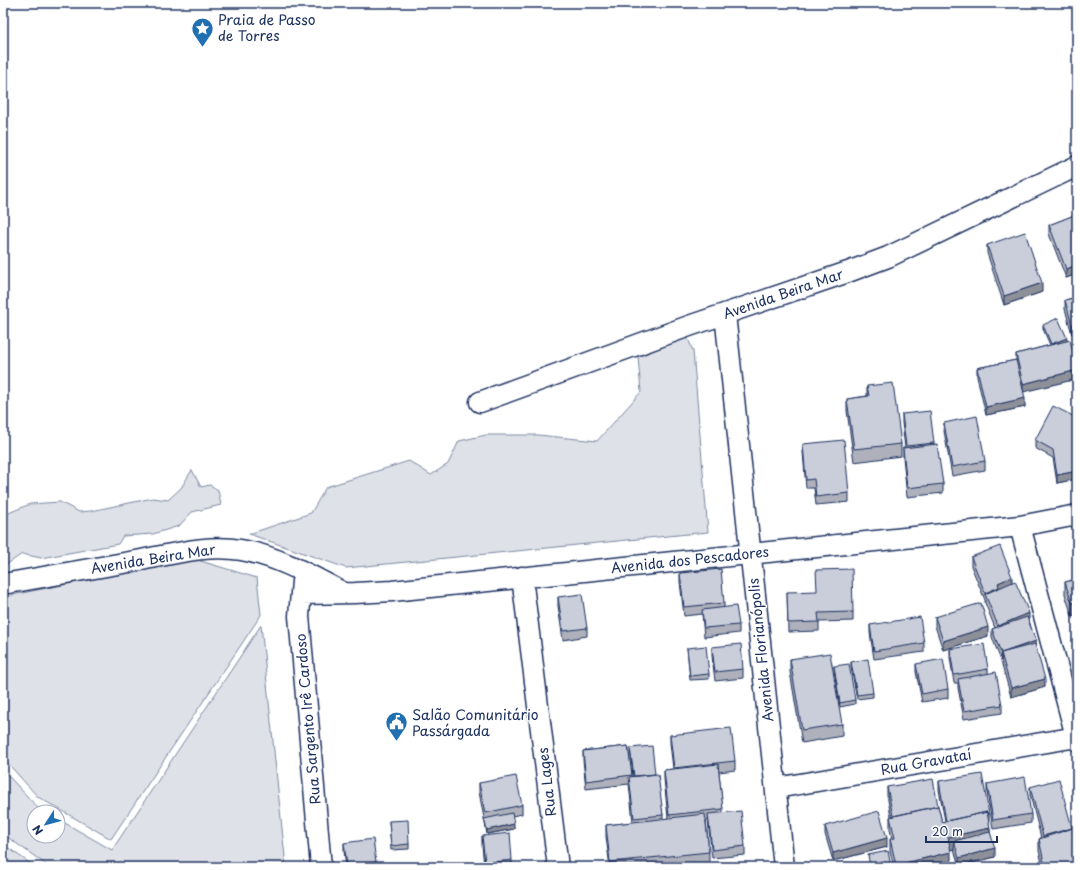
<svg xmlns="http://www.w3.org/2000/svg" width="1080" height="870" viewBox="0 0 1080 870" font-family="'Playpen Sans',sans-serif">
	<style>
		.green { fill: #dee1e7; stroke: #7c88a2 }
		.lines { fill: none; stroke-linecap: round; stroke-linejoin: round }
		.minor-casing { stroke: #1b2f5e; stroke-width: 23 }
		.minor { stroke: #fff; stroke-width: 20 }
		.wall { fill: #aeb1bb; stroke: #1b2f5e }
		.shaded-wall { fill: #8d9099; stroke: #1b2f5e }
		.building { fill: #caceda; stroke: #1b2f5e }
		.labels { text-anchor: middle; stroke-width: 3; stroke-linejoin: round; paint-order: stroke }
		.poi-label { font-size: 14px; fill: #1b2f5e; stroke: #fff; text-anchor: start }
		.street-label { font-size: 14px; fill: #1b2f5e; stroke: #fff }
	</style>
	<rect width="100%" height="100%" fill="#fff"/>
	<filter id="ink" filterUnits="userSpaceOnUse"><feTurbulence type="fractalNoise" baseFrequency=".025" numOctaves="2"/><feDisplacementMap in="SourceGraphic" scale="8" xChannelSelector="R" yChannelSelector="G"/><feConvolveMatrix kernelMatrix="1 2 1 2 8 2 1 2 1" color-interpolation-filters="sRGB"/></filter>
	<g filter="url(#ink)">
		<path class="green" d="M687 336 693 351 708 532 346 568 249 534 311 513 326 487 409 461 431 475 448 464 459 441 486 435H538L597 441 641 392 638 357Z
			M192 470 201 487 210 485 218 490 221 505 192 512 179 526 153 534 123 536 118 544 41 558 22 554 3 567V519L4 515 30 504 60 502 79 512 91 511 153 498 168 500 181 488Z
			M194 559 257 578 261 615 111 839 38 797 3 758V600L12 595Z
			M261 625 286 867H48L44 863 3 834V770L38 808 45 812H34V836H58V819L112 850Z
			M3 844 35 867H3Z"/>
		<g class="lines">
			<defs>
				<path id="minor" d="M725 314 784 867
					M480 402 689 326 848 272 888 257 1077 166
					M1020 526 1077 740
					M522 577 558 867
					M302 581 299 616 321 867
					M3 584C49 576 95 568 141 560 173 554 208 544 241 550 277 556 310 575 342 592
					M301 594 355 593 392 591 1020 526 1077 515
					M776 788 1077 737"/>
			</defs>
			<use href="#minor" class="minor-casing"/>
			<use href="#minor" class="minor"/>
		</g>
		<path class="wall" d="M1077 214V274L1066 278 1049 234V225Z
			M987 245 1042 292 1004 305 987 253Z
			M1077 297V333L1072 334 1065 309V300Z
			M1043 325 1067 338 1023 392 1025 407 986 415 977 377V368L1016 360V354L1050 345 1043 329Z
			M867 386 901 444V456L854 462 847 411V399L867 396Z
			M902 414 934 443 943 484V493L907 497 903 457V448H905L902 423Z
			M1077 418V479L1057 483 1053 458 1035 448V440Z
			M944 423 985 461V470L952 476 944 431Z
			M803 444 849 493V502L816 505 814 488H806L803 452Z
			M971 557 1012 583 1029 620 1036 646 1045 687 1011 697 1001 661 992 637V629L995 628 985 603V600L971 566Z
			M680 573 724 603V607L739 625V633L704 637 702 614 684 616 680 582Z
			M1077 579V614L1072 616 1065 594V582Z
			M787 592 853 612V621L819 622V631L788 632Z
			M558 597 587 628V636L563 640 558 606Z
			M935 617 988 636 943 650 935 626Z
			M870 625 924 643V652L874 659 870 633Z
			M712 647 743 669V678L715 681 712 656Z
			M687 648 709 674V679L690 680Z
			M950 649 988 669V674L1002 705V713L964 719 958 688V683H954L950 658Z
			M790 659 842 724V736L802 743 790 672Z
			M851 662 873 693V697L857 699 851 667Z
			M916 664 948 689V698L922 702 916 672Z
			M834 666 855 700V704L840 707 834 670Z
			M670 735 735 761V770L719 772 723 812 745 846V855L712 858 708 820H706L709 852V864L684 867H610L606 837V825L633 822 629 784 586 789 583 760V751L628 746 632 777 633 776 630 748 655 774 663 815V819L668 818 664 779V770L673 769 670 743Z
			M939 781 989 814V823L990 832 995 857 959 866 954 849H950L951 865 941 867H894L890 852V839H892L890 829V817L891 816 887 795V787L938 806 942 822 945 821 939 790Z
			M479 783 522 805V814L512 816 514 829 487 834 479 792Z
			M987 784 1031 814V823L993 829 987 792Z
			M1030 787 1077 867H1043L1039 851V839L1041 838 1030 795Z
			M389 821 409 844V849L391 850Z
			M825 826 887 847 833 861 825 834Z
			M482 836 512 860V867H484L482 845Z
			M344 843 376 862V867H346L344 851Z"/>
		<path class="shaded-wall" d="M1077 265V274L1066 278V269Z
			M1042 283V292L1004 305V296Z
			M1077 324V333L1072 334V325Z
			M1067 338V342L1051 344Z
			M1077 370V379L1023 392V384Z
			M1025 398V407L986 415V407Z
			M1077 471V479L1057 483V475Z
			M1012 577V585L985 595V593L998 583Z
			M1077 602V614L1072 616V603Z
			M1029 613V622L998 635V626Z
			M988 627V636L943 650V641Z
			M1036 641V649L1001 653V661V653Z
			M1045 679V687L1011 697V688Z
			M514 824V829L487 834V830Z
			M990 828V840L954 841V849L948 850V837Z
			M1072 828 1043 844V836Z
			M887 838V847L833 861V853Z
			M995 848V857L959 866V858Z
			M951 852V865L941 867H896V865Z"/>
		<path class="building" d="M1077 214V265L1066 269 1049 225Z
			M1025 232 1042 283 1004 296 987 245Z
			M1077 297V324L1072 325 1065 300Z
			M1058 318 1067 338 1051 344 1043 325Z
			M1070 340 1077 367V370L1023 384 1016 354Z
			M1016 360 1025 398 986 407 977 368Z
			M893 383 901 444 854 449 847 399 869 396 867 386Z
			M1053 406 1077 418V471L1057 475 1053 450 1035 440Z
			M930 411 934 443 906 446 902 414Z
			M977 416 985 461 952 467 944 423Z
			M844 440 849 493 816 497 814 479 806 480 803 444Z
			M937 444 943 484 907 488 903 448Z
			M1000 546 1012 577 998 583 999 587 985 593 971 557Z
			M721 569 724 603 684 607 680 573Z
			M852 569 853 612 818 613 819 622 788 623 787 592 817 591 816 570Z
			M1077 579V602L1072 603 1065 582Z
			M1015 581 1029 613 998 626 985 594Z
			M582 594 587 628 563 631 558 597Z
			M981 603 988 627 943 641 935 617Z
			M736 606 739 625 704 628 702 610Z
			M920 617 924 643 874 651 870 625Z
			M1027 617 1036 641 1001 653 992 629Z
			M741 644 743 669 715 672 712 647Z
			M984 644 988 669 954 675 950 649Z
			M1035 644 1045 679 1011 688 1001 653Z
			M706 646 709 674 690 676 687 648Z
			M830 653 842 724 802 730 790 659Z
			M868 659 873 693 857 695 851 662Z
			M943 659 948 689 922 694 916 664Z
			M849 664 855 700 840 703 834 666Z
			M996 672 1002 705 964 711 958 679Z
			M731 728 735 761 674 768 670 735Z
			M628 746 632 775 586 781 583 751Z
			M652 746 655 774 634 776 630 748Z
			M718 764 723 809 669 815 664 770Z
			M658 774 663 815 634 818 629 777Z
			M982 774 989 814 987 815V812L946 821 939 781Z
			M516 776 522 805 485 813 479 783Z
			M1025 777 1031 814 993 820 987 784Z
			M933 779 938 806 893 816 887 787Z
			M1059 779 1072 828 1043 836 1030 787Z
			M938 806 942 822 987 812 990 828 948 837 951 852 896 865 890 839 895 838 890 817Z
			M741 811 745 846 712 850 708 814Z
			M879 811 887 838 833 853 825 826Z
			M512 813 514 824 487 830 484 819Z
			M705 814 709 852 610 862 606 825Z
			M408 820 409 844 391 846 389 821Z
			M1076 827 1077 828V867H1045L1039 839Z
			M990 832 995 848 959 858 954 841Z
			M510 833 512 860 485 863 482 836Z
			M373 839 376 862 347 866 344 843Z
			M888 851 891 867H870L868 855Z"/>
	</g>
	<defs>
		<symbol id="sight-pin" viewBox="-11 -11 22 30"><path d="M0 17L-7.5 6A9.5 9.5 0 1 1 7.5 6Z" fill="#1f6fb2" stroke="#fff"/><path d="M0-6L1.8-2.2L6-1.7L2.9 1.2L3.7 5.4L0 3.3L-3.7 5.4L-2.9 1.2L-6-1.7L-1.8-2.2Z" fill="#fff"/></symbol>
		<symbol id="civic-pin" viewBox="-11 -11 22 30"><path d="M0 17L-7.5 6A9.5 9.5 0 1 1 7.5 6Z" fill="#1f6fb2" stroke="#fff"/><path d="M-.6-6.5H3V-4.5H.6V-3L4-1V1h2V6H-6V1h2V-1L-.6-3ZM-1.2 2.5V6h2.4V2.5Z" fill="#fff"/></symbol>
	</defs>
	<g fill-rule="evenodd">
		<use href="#sight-pin" x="190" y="16" width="25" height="34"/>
		<use href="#civic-pin" x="384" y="710" width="25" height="34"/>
	</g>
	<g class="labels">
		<g class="poi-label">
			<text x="218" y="25">Praia de Passo<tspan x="218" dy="16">de Torres</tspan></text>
			<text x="412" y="720">Salão Comunitário<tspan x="412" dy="16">Passárgada</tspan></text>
		</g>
		<g class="street-label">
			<text transform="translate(783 294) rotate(-19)" y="5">Avenida Beira Mar</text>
			<text transform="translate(153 559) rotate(-9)" y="5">Avenida Beira Mar</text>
			<text transform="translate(690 560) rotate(-6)" y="5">Avenida dos Pescadores</text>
			<text transform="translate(761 650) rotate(-96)" y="5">Avenida Florianópolis</text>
			<text transform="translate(308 719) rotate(-95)" y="5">Rua Sargento Irê Cardoso</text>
			<text transform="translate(926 762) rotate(-10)" y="5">Rua Gravataí</text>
			<text transform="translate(547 782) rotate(-97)" y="5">Rua Lages</text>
		</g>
	</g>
	<rect width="1080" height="870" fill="none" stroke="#fff" stroke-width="16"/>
	<rect x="8" y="8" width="1064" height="854" fill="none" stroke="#1b2f5e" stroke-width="1.5" filter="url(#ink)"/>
	<g transform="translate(46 824) rotate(234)"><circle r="19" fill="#ffffff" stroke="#a4acbf"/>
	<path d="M0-3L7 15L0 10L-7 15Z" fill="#1f6fb2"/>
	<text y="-6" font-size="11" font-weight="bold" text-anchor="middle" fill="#1b2f5e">N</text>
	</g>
	<path d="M926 836v6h71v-6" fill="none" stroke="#1b2f5e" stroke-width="2"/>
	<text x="932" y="836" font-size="12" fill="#1b2f5e" stroke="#ffffff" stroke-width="3" paint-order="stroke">20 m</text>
</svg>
